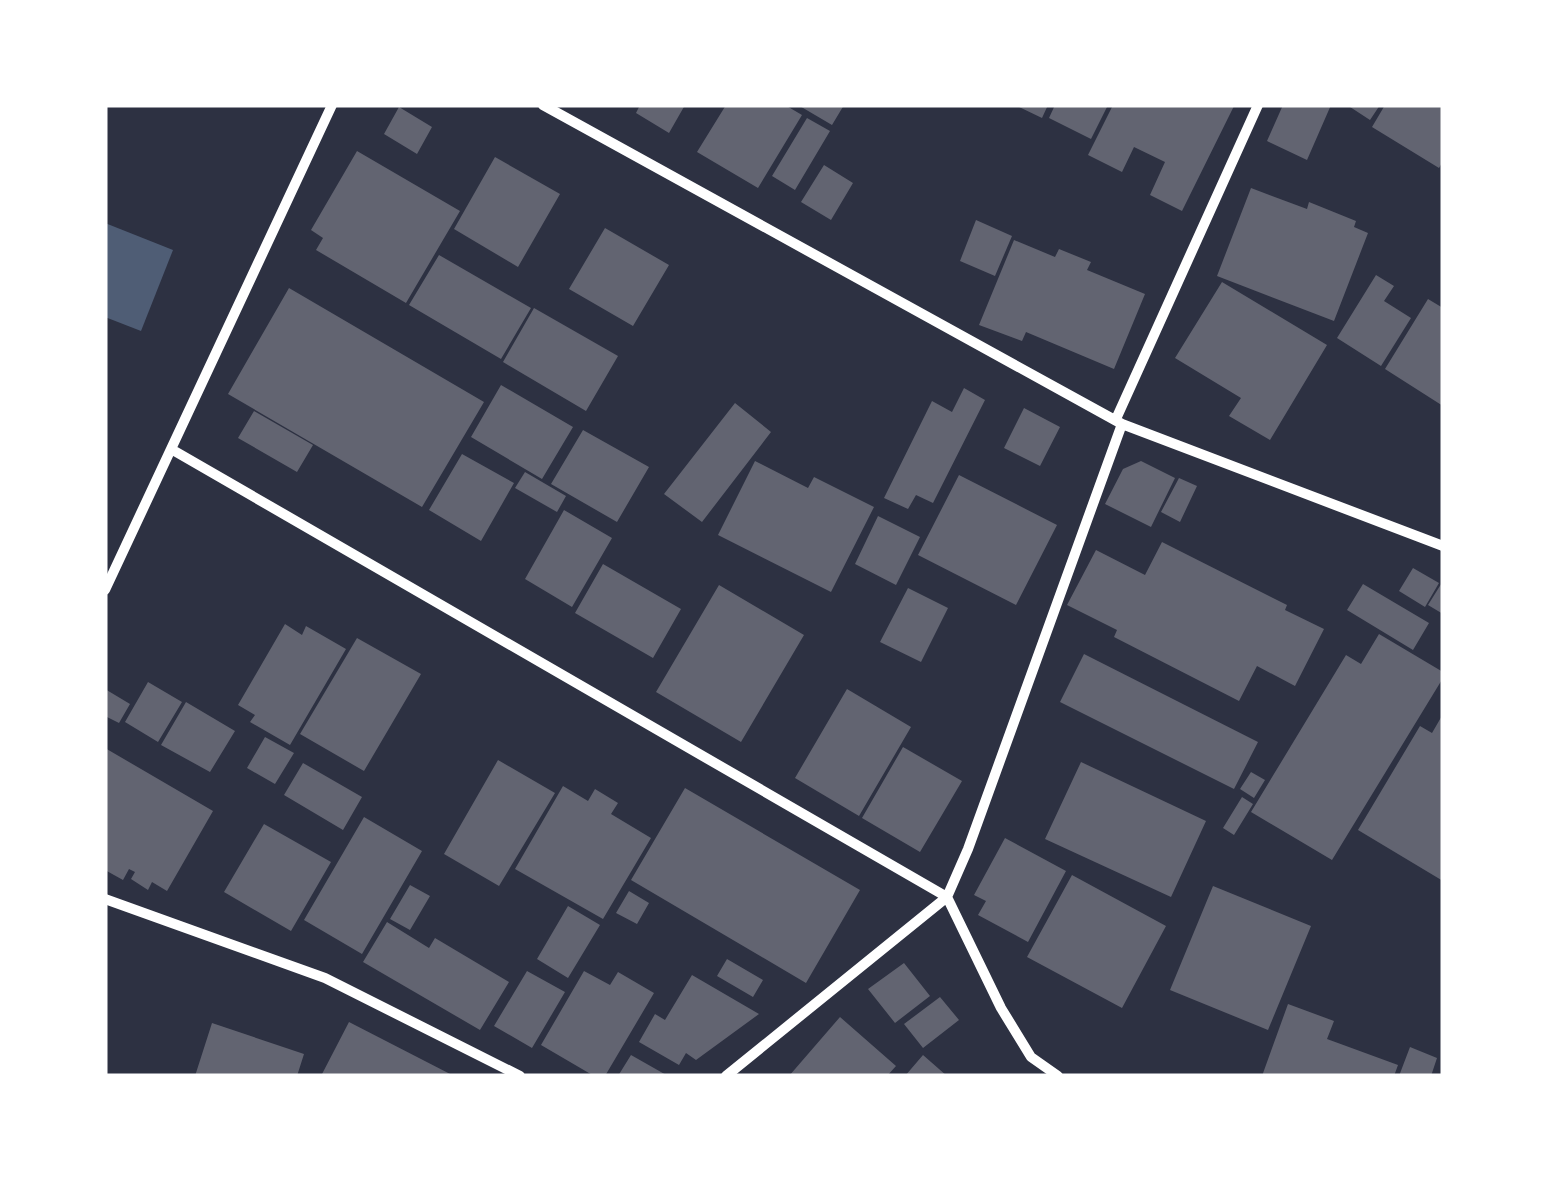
<svg xmlns="http://www.w3.org/2000/svg" width="1548" height="1181" viewBox="0 0 1548 1181" font-family="'Titillium Web',sans-serif">
	<style>
		.water { fill: #4f5d75 }
		.building { fill: #626471 }
		.lines { fill: none; stroke-linecap: round; stroke-linejoin: round }
		.minor { stroke: #fff; stroke-width: 10 }
	</style>
	<rect width="100%" height="100%" fill="#2d3142"/>
	<path class="water" d="M105 223 173 250 141 331 105 317Z"/>
	<path class="building" d="M640 105H685L669 133 636 113Z
		M726 105H785L802 115 758 188 697 152Z
		M798 105H844L832 125Z
		M1015 105H1048L1042 118Z
		M1055 105H1108L1091 139 1049 118Z
		M1113 105 1234 106 1182 211 1150 195 1165 162 1134 147 1122 172 1088 155Z
		M1283 105H1331L1307 160 1267 141Z
		M1347 105H1380L1370 120Z
		M1385 105 1443 106V161L1439 168 1372 127Z
		M399 107 432 127 417 154 384 134Z
		M807 118 830 131 795 190 772 176Z
		M357 151 460 211 406 303 316 250 323 238 311 230Z
		M495 157 560 194 518 267 454 229Z
		M824 165 853 183 831 220 801 202Z
		M1251 188 1307 209 1309 202 1356 221 1354 227 1368 233 1334 321 1217 276Z
		M976 220 1012 236 995 276 960 261Z
		M605 228 669 265 633 326 569 289Z
		M1014 240 1055 257 1059 249 1091 262 1087 270 1145 294 1114 369 1026 332 1022 341 979 325Z
		M439 255 531 308 501 359 409 305Z
		M1376 275 1394 286 1384 301 1411 318 1381 366 1337 338Z
		M1222 282 1327 345 1270 440 1229 416 1241 398 1175 358Z
		M289 288 484 402 422 507 228 394Z
		M1428 299 1443 308V406L1385 369Z
		M534 308 618 356 586 411 503 362Z
		M501 385 573 427 542 479 471 437Z
		M964 388 985 400 933 503 916 495 908 509 884 498 932 401 952 412Z
		M735 403 771 432 702 522 664 494Z
		M1024 408 1060 427 1040 466 1004 448Z
		M254 411 313 445 297 472 238 438Z
		M583 430 649 467 617 522 551 484Z
		M462 454 514 483 481 541 429 510Z
		M755 461 808 488 814 477 874 507 831 592 718 535Z
		M1141 461 1175 478 1151 527 1105 504 1123 469Z
		M525 472 566 496 557 512 515 488Z
		M959 475 1057 525 1016 605 918 555Z
		M1179 478 1197 486 1180 522 1161 512Z
		M564 510 612 538 572 607 525 579Z
		M878 516 920 537 896 585 855 564Z
		M1162 542 1287 605 1285 610 1324 629 1295 686 1257 666 1239 701 1114 637 1117 630 1067 605 1096 550 1145 575Z
		M603 564 681 609 653 658 575 613Z
		M1413 568 1439 583 1425 607 1399 591Z
		M1443 581V614L1428 605Z
		M1363 584 1429 623 1413 650 1347 610Z
		M719 585 804 635 741 742 656 692Z
		M908 588 948 608 921 662 880 642Z
		M285 624 302 635 306 626 346 649 290 745 250 722 255 715 238 705Z
		M1379 634 1443 672V678L1332 860 1251 812 1346 655 1361 664Z
		M357 638 421 674 364 771 300 734Z
		M1084 654 1258 742 1234 789 1060 702Z
		M148 682 182 702 158 742 125 722Z
		M105 689 130 704 119 723 105 716Z
		M847 689 911 727 859 816 795 778Z
		M186 702 235 731 210 772 161 745Z
		M1443 714V881L1358 830 1420 726 1432 733Z
		M265 737 294 753 275 784 247 768Z
		M903 747 962 781 920 852 862 818Z
		M105 748 213 811 167 891 152 882 148 890 131 879 135 872 129 869 123 880 105 870Z
		M498 760 555 793 499 886 444 854Z
		M1081 762 1206 821 1171 897 1045 839Z
		M303 763 362 797 343 830 284 795Z
		M1251 772 1265 780 1254 798 1240 789Z
		M563 786 588 801 595 789 618 803 611 814 651 838 603 919 515 869Z
		M685 788 860 890 806 983 631 880Z
		M1242 797 1253 804 1234 835 1223 828Z
		M364 817 422 851 362 954 304 920Z
		M264 824 331 862 291 931 224 892Z
		M1005 838 1066 871 1028 942 978 915 986 901 974 895Z
		M1072 875 1166 926 1122 1008 1027 957Z
		M410 885 430 896 410 930 390 919Z
		M1213 886 1311 926 1268 1030 1170 990Z
		M629 891 649 903 637 924 616 913Z
		M568 906 600 925 568 978 537 959Z
		M387 922 429 948 435 938 509 982 480 1030 363 962Z
		M727 959 763 980 753 997 717 976Z
		M904 963 930 996 895 1023 868 989Z
		M527 971 565 992 532 1048 494 1026Z
		M584 971 610 985 618 972 654 993 605 1076H594L541 1045Z
		M692 975 759 1014 696 1060 686 1053 679 1065 639 1042 655 1014 665 1020Z
		M940 997 959 1020 923 1048 904 1024Z
		M1288 1004 1334 1021 1327 1039 1398 1065 1394 1076H1262Z
		M840 1017 896 1066 887 1076H789Z
		M349 1022 454 1076H321Z
		M212 1023 304 1054 297 1076H195Z
		M1410 1047 1437 1058 1431 1076H1399Z
		M631 1055 668 1076H618Z
		M923 1055 947 1076H905Z"/>
	<g class="lines">
		<path class="minor" d="M543 105 1122 424 1443 546
			M1116 419 1258 105
			M171 449 947 897 726 1076
			M105 590 332 105
			M105 899 325 978 520 1076
			M1058 1076 1031 1057 1001 1008 947 897 968 849 1122 424"/>
	</g>
	<rect width="1548" height="1181" fill="none" stroke="#ffffff" stroke-width="215"/>
</svg>
